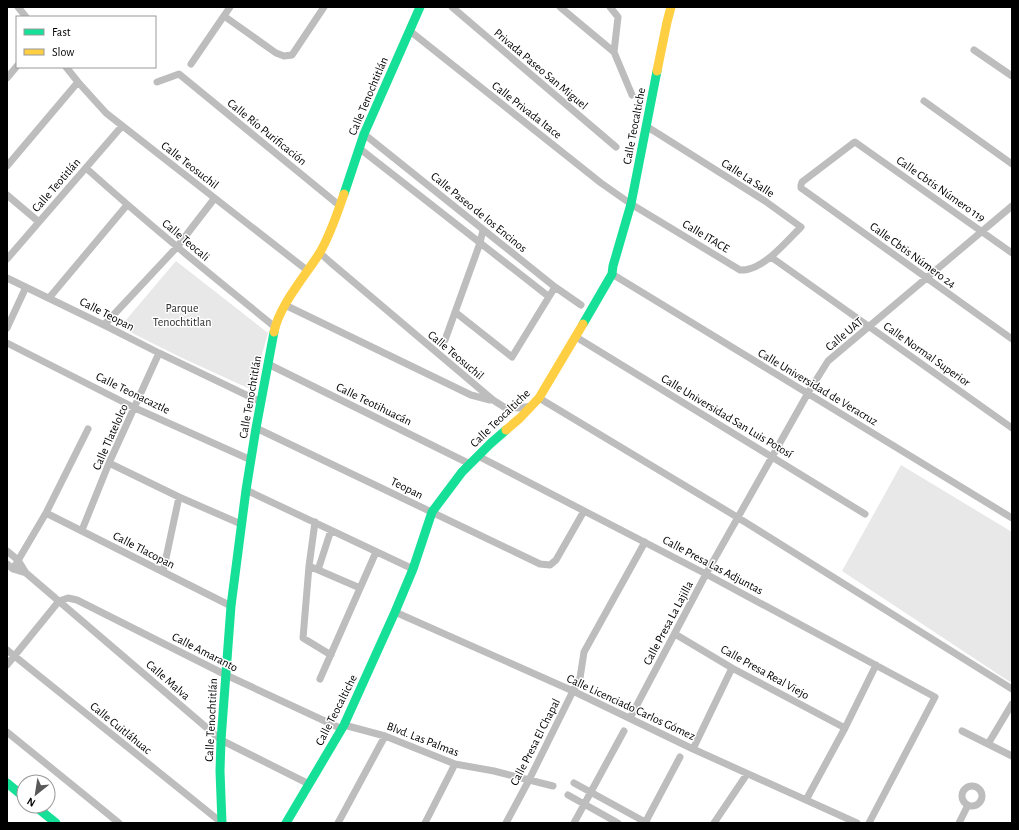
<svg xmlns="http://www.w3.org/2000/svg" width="1019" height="830" viewBox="0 0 1019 830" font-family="'Alegreya Sans',sans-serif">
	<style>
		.green { fill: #e8e8e8 }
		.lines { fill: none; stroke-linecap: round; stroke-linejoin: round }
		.street { stroke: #bdbdbd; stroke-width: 7 }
		.fast { stroke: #16e098; stroke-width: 9 }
		.slow { stroke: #ffcf43; stroke-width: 9 }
		.labels { text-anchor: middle; stroke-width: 3; stroke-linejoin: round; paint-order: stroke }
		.street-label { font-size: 12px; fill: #000; stroke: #fff }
		.park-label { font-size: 12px; fill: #2c2c2c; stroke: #fff }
	</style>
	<rect width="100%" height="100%" fill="#fff"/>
	<path class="green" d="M176 261 268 333 252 390 180 357 120 327Z
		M901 465 1012 532V678L1010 682 842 571Z"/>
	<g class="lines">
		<path class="street" d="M18 7 26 17
			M452 7 616 147
			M560 7 614 52 632 95
			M610 7 618 17 614 52
			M224 16 276 53 284 56 292 55 324 7
			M410 31 601 183 631 204 740 270C743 270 747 270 749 269 768 264 787 241 801 227L765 201 646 126
			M974 50 1012 76
			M191 64 230 7
			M66 67 78 82 106 113 308 271
			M7 78 17 66
			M157 82 179 74 340 206
			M924 101 1012 164
			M364 134 555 287 581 305
			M359 148 548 296
			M7 166 78 82
			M86 168C147 223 211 275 275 327
			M7 195 39 222
			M320 253 330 262 493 400 504 407 518 408 532 406
			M1012 253 855 142 852 144 802 182 801 185V188L1012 339
			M771 257 1012 428
			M7 259 122 126
			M612 274 1012 518
			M7 278 104 325 159 353 261 402
			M49 298 127 205
			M285 305 471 395 490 400
			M455 312 512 357 555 287
			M104 325 177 247 214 199
			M7 328 26 287
			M576 337 865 514
			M445 340 480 243 483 230
			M7 343 135 408 251 460
			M268 364 470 464
			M539 398 737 517 1012 689
			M256 428 540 564 550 565 556 560 584 511
			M478 456 706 574 935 697 869 823
			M109 463 179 497 241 524
			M246 490 413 569
			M46 513 231 606
			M315 522 309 566 303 638 331 655
			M82 530 109 463 159 353
			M7 551 18 560 26 573 221 740 309 784
			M7 564 13 569 26 573
			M309 566 360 588
			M13 569 46 513 88 429
			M318 570 331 530
			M163 572 179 497
			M59 601 68 598 77 600 226 675 342 729
			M395 612 573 691 693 749 857 823
			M675 634 732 668 845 728
			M7 650 222 823
			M7 665 59 601
			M320 679 376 552
			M630 718 706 574 808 393 828 361 1012 206
			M344 725 385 736 455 764 494 771 553 786
			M962 731 1012 756
			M7 732 119 823
			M988 744 1012 704
			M693 749 732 668
			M574 783 647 823
			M962 796a10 10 0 1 1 20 0a10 10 0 1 1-20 0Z
			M568 795 618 823
			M806 800 845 728 876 665
			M338 823 385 736
			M425 823 455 764
			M506 823 529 780 573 691 580 678 584 652 645 542
			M574 823 624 731
			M645 823 680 757
			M714 823 747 774
			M959 823 968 805"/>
		<path class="fast" d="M344 194 364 134 420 7
			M583 324 612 274 613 266 631 204 657 71
			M7 783 24 797
			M35 806 56 823
			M222 823 220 771 221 740 231 606 246 490 256 428 274 332
			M286 823 344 725 395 612 413 569 432 512 462 472 490 444 506 430"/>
		<path class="slow" d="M657 71 667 22 671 7
			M274 332C279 306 305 276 319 254 330 236 337 214 344 194
			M506 430 520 418 539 398 583 324"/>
	</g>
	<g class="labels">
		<g class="street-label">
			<text transform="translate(541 69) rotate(40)" y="4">Privada Paseo San Miguel</text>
			<text transform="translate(368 96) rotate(-67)" y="4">Calle Tenochtitlán</text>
			<text transform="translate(527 110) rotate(38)" y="4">Calle Privada Itace</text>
			<text transform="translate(634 126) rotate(-79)" y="4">Calle Teocaltiche</text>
			<text transform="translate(267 132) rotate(39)" y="4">Calle Río Purificación</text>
			<text transform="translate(190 165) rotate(38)" y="4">Calle Teosuchil</text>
			<text transform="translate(748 178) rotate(33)" y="4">Calle La Salle</text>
			<text transform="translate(56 185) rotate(-49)" y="4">Calle Teotitlán</text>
			<text transform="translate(941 189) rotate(35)" y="4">Calle Cbtis Número 119</text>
			<text transform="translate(479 212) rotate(39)" y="4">Calle Paseo de los Encinos</text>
			<text transform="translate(706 236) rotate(31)" y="4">Calle ITACE</text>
			<text transform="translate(186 240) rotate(40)" y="4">Calle Teocali</text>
			<text transform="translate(913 255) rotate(36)" y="4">Calle Cbtis Número 24</text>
			<text transform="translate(107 314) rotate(27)" y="4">Calle Teopan</text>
			<text transform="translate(844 334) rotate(-40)" y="4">Calle UAT</text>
			<text transform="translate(927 354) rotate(35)" y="4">Calle Normal Superior</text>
			<text transform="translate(456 355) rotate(40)" y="4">Calle Teosuchil</text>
			<text transform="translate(818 387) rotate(31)" y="4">Calle Universidad de Veracruz</text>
			<text transform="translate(133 393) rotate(26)" y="4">Calle Teonacaztle</text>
			<text transform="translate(250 397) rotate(-80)" y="4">Calle Tenochtitlán</text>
			<text transform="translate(374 404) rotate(26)" y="4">Calle Teotihuacán</text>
			<text transform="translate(727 416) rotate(31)" y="4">Calle Universidad San Luis Potosí</text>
			<text transform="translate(500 418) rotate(-44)" y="4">Calle Teocaltiche</text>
			<text transform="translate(110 437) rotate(-66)" y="4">Calle Tlatelolco</text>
			<text transform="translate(407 488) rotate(26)" y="4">Teopan</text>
			<text transform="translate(144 550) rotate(27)" y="4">Calle Tlacopan</text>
			<text transform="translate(713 565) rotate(28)" y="4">Calle Presa Las Adjuntas</text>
			<text transform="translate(668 623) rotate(-62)" y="4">Calle Presa La Lajilla</text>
			<text transform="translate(205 652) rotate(27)" y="4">Calle Amaranto</text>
			<text transform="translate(765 672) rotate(29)" y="4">Calle Presa Real Viejo</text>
			<text transform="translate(168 680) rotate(41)" y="4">Calle Malva</text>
			<text transform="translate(631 707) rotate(25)" y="4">Calle Licenciado Carlos Gómez</text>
			<text transform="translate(336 710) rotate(-63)" y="4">Calle Teocaltiche</text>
			<text transform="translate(211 720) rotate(-87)" y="4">Calle Tenochtitlán</text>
			<text transform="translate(121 728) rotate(39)" y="4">Calle Cuitláhuac</text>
			<text transform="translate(423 739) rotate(21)" y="4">Blvd. Las Palmas</text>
			<text transform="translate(535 742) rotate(-63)" y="4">Calle Presa El Chapal</text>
		</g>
		<g class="park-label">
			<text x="182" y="312">Parque<tspan x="182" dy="14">Tenochtitlan</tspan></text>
		</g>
	</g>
	<rect width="1019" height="830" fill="none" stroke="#000000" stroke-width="16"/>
	<rect x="16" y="16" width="140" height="52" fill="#ffffff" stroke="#999999"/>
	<rect x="24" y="29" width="20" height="6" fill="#16e098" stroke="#999999"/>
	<text x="52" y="36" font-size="12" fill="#000000">Fast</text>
	<rect x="24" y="49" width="20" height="6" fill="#ffcf43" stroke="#999999"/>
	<text x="52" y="56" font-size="12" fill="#000000">Slow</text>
	<g transform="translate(36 794) rotate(210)"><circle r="19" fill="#ffffff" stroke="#999999"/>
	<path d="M0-3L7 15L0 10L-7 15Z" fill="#595959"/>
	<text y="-6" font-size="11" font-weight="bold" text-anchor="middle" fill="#000000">N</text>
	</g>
</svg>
